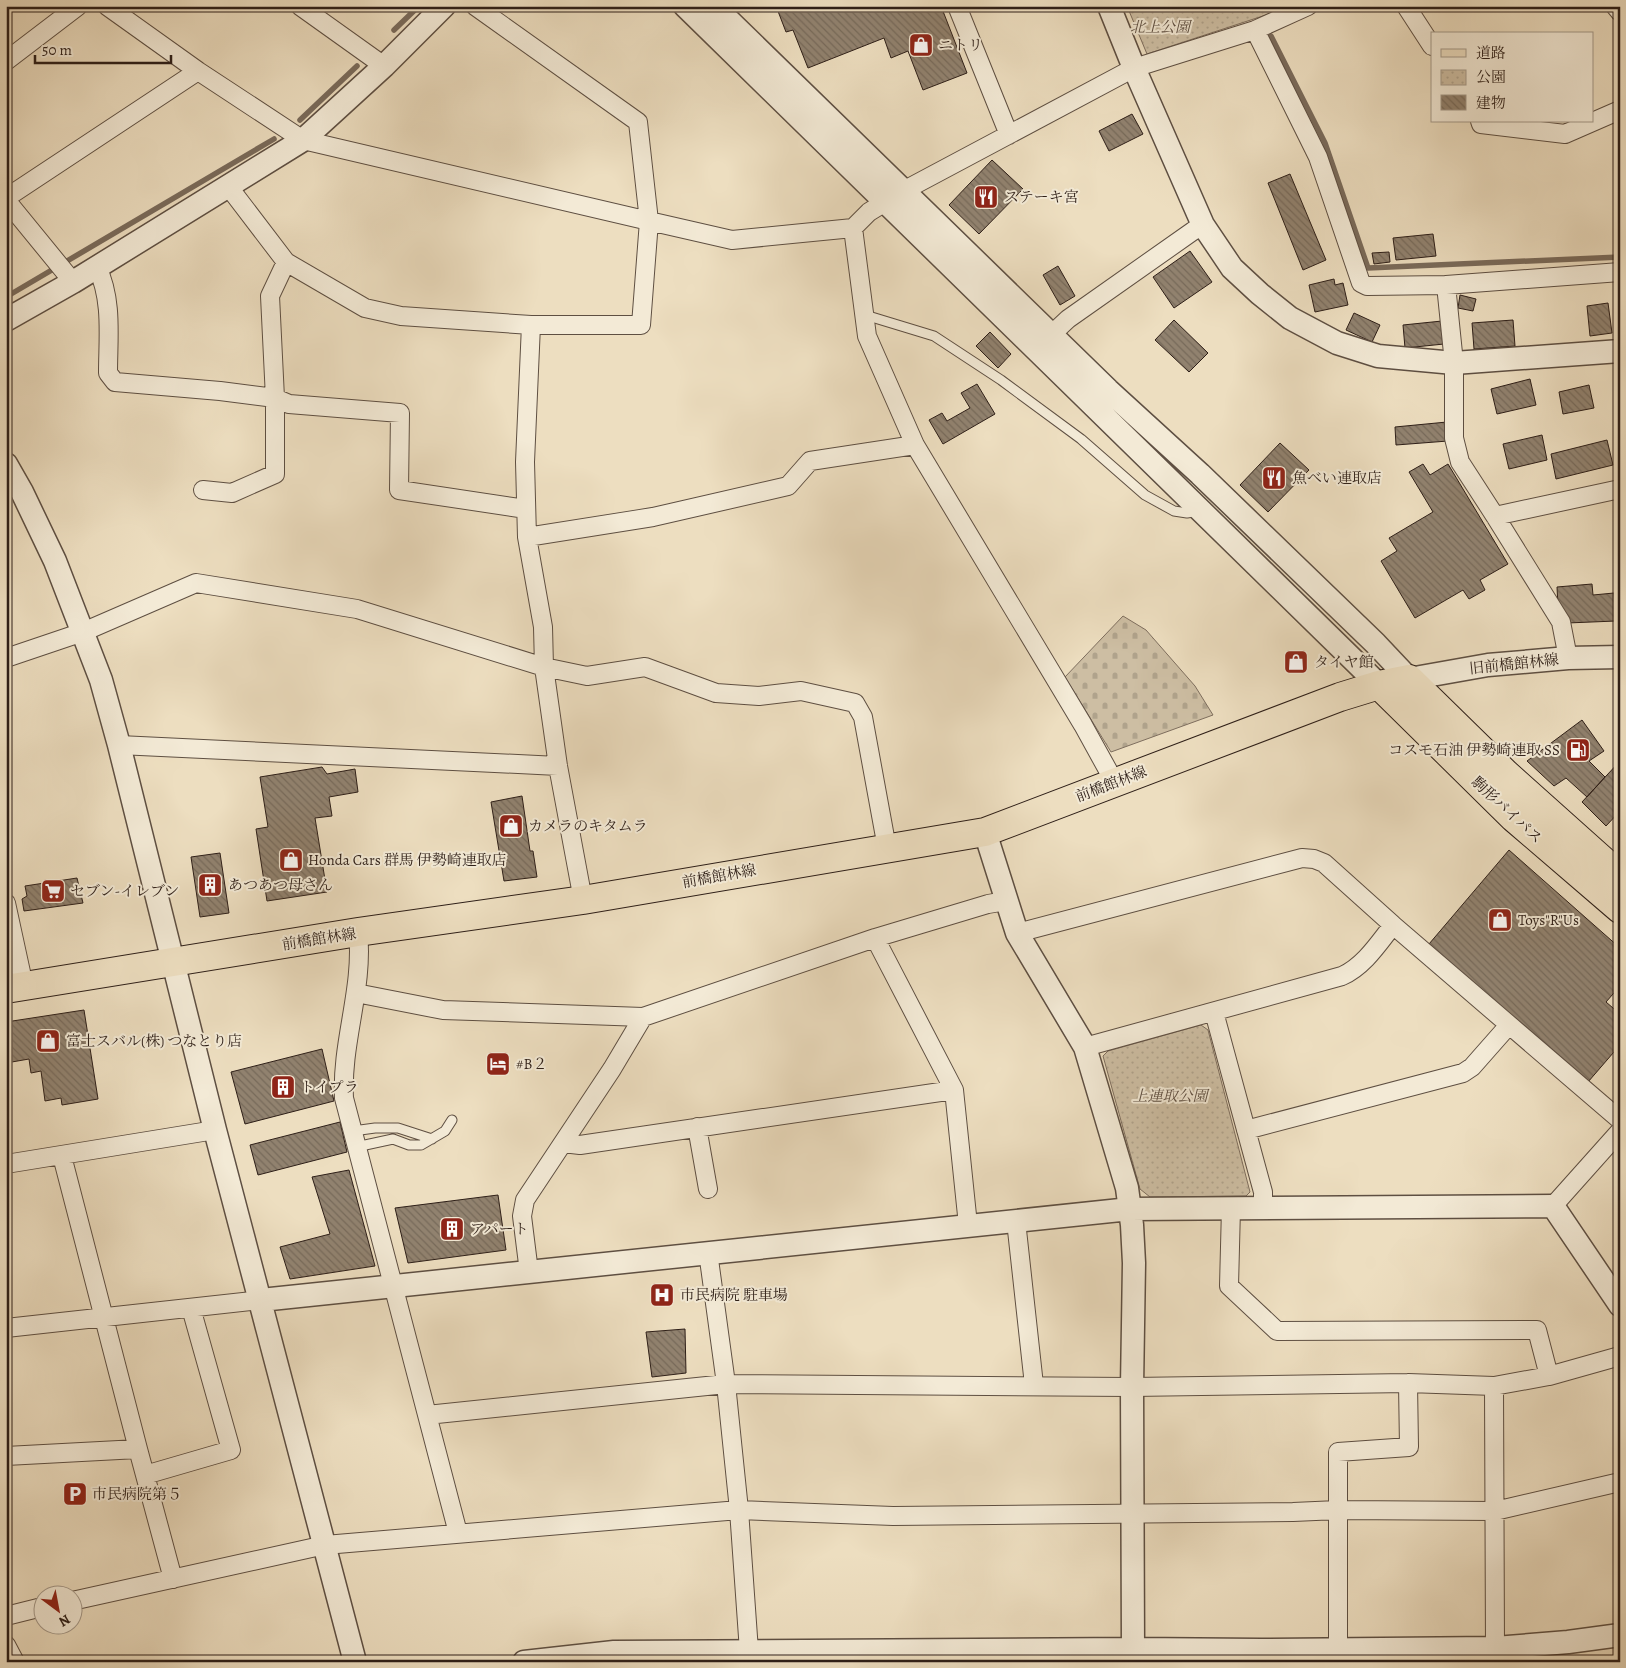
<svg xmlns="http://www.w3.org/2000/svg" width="1626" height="1668" viewBox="0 0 1626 1668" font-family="Alegreya,'Noto Serif JP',serif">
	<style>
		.cemetery { fill: url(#cemetery-stones); stroke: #7e6e5e }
		.park { fill: url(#park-dots); stroke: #7e6e5e }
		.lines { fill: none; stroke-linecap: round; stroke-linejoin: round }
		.stream { stroke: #7a6b5b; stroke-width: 5.5 }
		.building { fill: url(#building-back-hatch); stroke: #2e1f18 }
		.service-casing { stroke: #5e4f42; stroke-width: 11 }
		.minor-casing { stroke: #5e4f42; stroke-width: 20 }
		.tertiary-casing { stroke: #5e4f42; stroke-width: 25 }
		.primary-casing { stroke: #2e1f18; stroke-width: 30 }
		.service { stroke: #f3ead6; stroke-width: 9 }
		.minor { stroke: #f3ead6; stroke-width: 18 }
		.tertiary { stroke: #f3ead6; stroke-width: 22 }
		.primary { stroke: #eddec0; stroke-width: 28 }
		.labels { text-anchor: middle; stroke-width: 4; stroke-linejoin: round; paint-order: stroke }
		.park-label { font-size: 15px; font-style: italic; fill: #5e4f42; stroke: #f3ead6 }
		.poi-label { font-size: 15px; fill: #2e1f18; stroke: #f3ead6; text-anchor: start }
		.street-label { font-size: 15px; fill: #2e1f18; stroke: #f3ead6 }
	</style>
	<defs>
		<pattern id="cemetery-stones" width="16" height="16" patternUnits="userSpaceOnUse" patternTransform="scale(1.25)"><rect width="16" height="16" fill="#cdbea3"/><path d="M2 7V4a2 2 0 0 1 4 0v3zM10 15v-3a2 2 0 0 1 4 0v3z" fill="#b0a38c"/></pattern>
		<pattern id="park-dots" width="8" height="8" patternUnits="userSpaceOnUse" patternTransform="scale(1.25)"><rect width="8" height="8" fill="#cdbea3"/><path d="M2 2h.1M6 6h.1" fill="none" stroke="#b0a38c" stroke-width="1.8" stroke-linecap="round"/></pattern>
		<pattern id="building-back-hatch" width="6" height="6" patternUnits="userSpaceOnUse" patternTransform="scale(1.25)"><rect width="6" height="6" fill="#91826f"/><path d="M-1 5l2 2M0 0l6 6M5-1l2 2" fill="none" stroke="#776a5a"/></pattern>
	</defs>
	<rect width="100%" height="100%" fill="#eddec0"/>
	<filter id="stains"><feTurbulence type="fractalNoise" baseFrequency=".004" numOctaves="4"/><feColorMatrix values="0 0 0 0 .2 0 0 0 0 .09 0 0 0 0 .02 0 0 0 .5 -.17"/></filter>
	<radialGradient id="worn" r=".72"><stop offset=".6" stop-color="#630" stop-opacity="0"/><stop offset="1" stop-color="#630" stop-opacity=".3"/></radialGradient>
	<path class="cemetery" d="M1123 616 1146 630 1195 686 1213 715 1111 752 1065 677Z"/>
	<path class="park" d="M1127 6H1277L1275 12 1147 54Z
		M1201 1025 1208 1030 1250 1192 1246 1196 1150 1197 1140 1189 1103 1056 1108 1051Z"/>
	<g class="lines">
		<path class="stream" d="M394 30 419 6
			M1271 36 1325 143 1368 268 1620 257
			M300 120 357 66
			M6 297 274 139"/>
	</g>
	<path class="building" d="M776 6H941L967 73 923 90 908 51 891 58 884 38 808 68 793 30 786 32Z
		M1132 114 1143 134 1109 151 1099 131Z
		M992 160 1023 189 979 234 949 205Z
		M1290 174 1326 260 1303 270 1268 183Z
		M1433 234 1436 256 1396 260 1393 238Z
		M1190 251 1212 282 1174 308 1153 277Z
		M1389 252 1390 262 1374 264 1372 253Z
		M1058 266 1075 296 1060 305 1043 275Z
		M1334 279 1335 285 1343 283 1348 305 1315 312 1309 285Z
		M1460 295 1476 299 1473 311 1458 308Z
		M1608 303 1612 333 1590 336 1587 306Z
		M1354 313 1380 325 1372 342 1346 330Z
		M1174 320 1208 353 1189 372 1155 340Z
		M1513 320 1515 346 1474 349 1472 323Z
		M1442 321 1444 344 1405 348 1403 325Z
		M990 332 1011 354 998 368 976 346Z
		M1530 379 1536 405 1497 414 1491 389Z
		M977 384 995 414 943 444 929 420 942 413 947 421 970 408 961 393Z
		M1589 385 1594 408 1563 414 1559 392Z
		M1447 422 1448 441 1396 445 1395 427Z
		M1542 435 1547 460 1509 469 1503 444Z
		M1607 440 1613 465 1556 479 1551 454Z
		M1280 443 1309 470 1268 512 1240 485Z
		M1423 464 1430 475 1448 464 1508 564 1480 580 1485 590 1469 599 1463 590 1415 618 1381 561 1397 551 1389 538 1433 512 1409 472Z
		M1592 584 1593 595 1614 593 1616 621 1567 623 1558 607 1557 587Z
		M1582 720 1604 751 1589 761 1605 777 1587 797 1566 778 1554 786 1527 761Z
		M1620 761V811L1606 826 1582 802Z
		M322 767 327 774 355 769 358 792 329 797 332 816 315 818 327 892 267 901 256 829 268 827 260 777Z
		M522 796 530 851H533L537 877 504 881 491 802Z
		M1509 850 1620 948V986L1606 1002 1620 1014V1045L1588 1082 1429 944Z
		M220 853 229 913 200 917 191 857Z
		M77 878 83 903 24 911 22 899 27 896 25 886Z
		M84 1010 98 1099 62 1105 61 1098 45 1101 41 1071 31 1073 29 1059 6 1063V1022Z
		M322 1049 334 1101 245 1124 231 1072Z
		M340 1122 347 1152 258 1175 250 1145Z
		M349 1170 375 1266 290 1279 280 1247 330 1234 312 1177Z
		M498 1195 506 1250 408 1263 395 1208Z
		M685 1329 686 1373 652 1377 646 1332Z"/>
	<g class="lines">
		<defs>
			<path id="service" d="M865 315 934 336 1001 380 1081 439 1145 495 1174 511 1187 513 1199 511
				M353 1131 375 1128H398L432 1139
				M356 1147 393 1139 409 1145H421L445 1131 452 1120"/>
			<path id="minor" d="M107 6 198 71 303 140 649 221 732 240 853 228 869 212 903 191 1134 68 1255 30 1308 6
				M300 6 384 66
				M957 6 1009 135
				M1406 6 1432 46
				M1615 6 1620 12
				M1255 30 1318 157 1361 283 1367 286 1446 285 1620 272
				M6 61 78 6
				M1480 121 1481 124 1565 134 1620 110
				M228 186 286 262 365 308 401 316 531 325H641L649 221 638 122 475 6
				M6 198 198 71
				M6 200 73 282
				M853 228 867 336 915 445 1083 725 1115 783
				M97 267C113 300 108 338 108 373L115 382 220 391 275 398 289 404 400 413 399 490 526 509
				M1446 285 1454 363V438L1460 462 1495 516 1561 622 1568 658
				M531 325 525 462 527 537 543 627 544 667 558 766 583 900
				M1051 335 1068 319 1193 231 1203 225
				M203 490 232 493 275 474V398L270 296 286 262
				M1495 516 1620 489
				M527 537 653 517 788 486 810 461 915 445
				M6 658 83 632 196 583 357 609 544 667 587 676 645 667 716 693 759 696 801 691 855 703 863 717 887 848
				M119 745 558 766
				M6 903 24 986
				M358 932C364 988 341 1042 344 1098L458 1533
				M1017 933 1302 858 1314 859 1324 863 1393 925 1620 1120
				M875 938 954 1090 968 1225
				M356 993 443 1010 643 1017 875 938 988 904 1006 901
				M1214 1012 1263 1192V1208
				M1085 1047 1342 976C1364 966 1378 944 1393 925
				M697 1127 708 1189
				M1246 1130 1463 1073 1472 1067 1509 1025
				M563 1143 580 1145 954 1090
				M62 1156 138 1449 173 1579
				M6 1164 215 1130
				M1553 1206 1620 1131
				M1231 1208 1229 1286 1277 1331 1537 1330 1549 1376
				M1016 1221 1034 1385
				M708 1252 726 1384 739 1510 749 1651
				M529 1272 522 1216 525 1200 612 1069 643 1017
				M6 1328 261 1300
				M1494 1386 1495 1648
				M427 1415 726 1384 1132 1387 1408 1383 1494 1386 1549 1376 1620 1356
				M6 1456 138 1449
				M145 1475 231 1450 191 1308
				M72 1601 325 1545 739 1510 893 1516 1293 1512 1338 1510 1495 1511 1620 1482
				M6 1616 42 1607
				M6 1645 15 1662
				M1338 1649V1452L1409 1447 1408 1383"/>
			<path id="tertiary" d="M685 6 1379 685
				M714 6 1108 390 1200 474 1376 644 1409 679 1488 665 1568 658 1620 657
				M1109 6 1134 68 1203 225 1232 268 1260 294 1290 318 1337 343 1378 356 1454 363 1620 351
				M6 320 73 282 303 140 384 66 444 6
				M6 464 22 492 55 561 101 680 119 745 215 1130 355 1662
				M985 832 1017 933 1085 1047 1127 1188 1132 1225 1134 1263 1132 1387 1133 1649
				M261 1300 1130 1209 1553 1206 1620 1305
				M524 1662 614 1652 1133 1649 1261 1650 1495 1648 1568 1642 1620 1635"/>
			<path id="primary" d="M1379 685 1514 818 1620 909
				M6 989 358 932 583 900 985 832 1340 697 1379 685 1409 679 1506 774 1620 876"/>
		</defs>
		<use href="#service" class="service-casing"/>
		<use href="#minor" class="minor-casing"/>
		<use href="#tertiary" class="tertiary-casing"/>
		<use href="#primary" class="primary-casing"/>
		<use href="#service" class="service"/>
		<use href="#minor" class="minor"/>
		<use href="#tertiary" class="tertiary"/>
		<use href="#primary" class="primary"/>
	</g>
	<defs>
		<symbol id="shop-square" viewBox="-11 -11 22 22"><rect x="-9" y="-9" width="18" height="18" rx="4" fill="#8f2418" stroke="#f3ead6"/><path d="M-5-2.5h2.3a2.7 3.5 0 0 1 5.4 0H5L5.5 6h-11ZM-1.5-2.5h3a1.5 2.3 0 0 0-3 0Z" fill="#fff"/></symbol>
		<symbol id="restaurant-square" viewBox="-11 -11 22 22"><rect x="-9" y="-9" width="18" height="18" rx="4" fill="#8f2418" stroke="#f3ead6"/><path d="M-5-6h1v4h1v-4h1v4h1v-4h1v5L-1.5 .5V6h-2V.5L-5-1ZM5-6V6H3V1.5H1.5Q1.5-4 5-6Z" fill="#fff"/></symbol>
		<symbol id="fuel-square" viewBox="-11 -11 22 22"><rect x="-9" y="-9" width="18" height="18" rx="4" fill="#8f2418" stroke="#f3ead6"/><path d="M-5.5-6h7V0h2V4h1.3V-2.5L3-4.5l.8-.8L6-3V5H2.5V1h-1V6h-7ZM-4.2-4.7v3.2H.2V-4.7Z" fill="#fff"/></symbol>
		<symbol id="building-square" viewBox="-11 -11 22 22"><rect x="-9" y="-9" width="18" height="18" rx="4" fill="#8f2418" stroke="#f3ead6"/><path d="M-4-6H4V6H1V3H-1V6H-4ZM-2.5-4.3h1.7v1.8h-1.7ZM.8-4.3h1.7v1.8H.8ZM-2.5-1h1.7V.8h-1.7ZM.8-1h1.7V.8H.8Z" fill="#fff"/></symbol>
		<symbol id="supermarket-square" viewBox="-11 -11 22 22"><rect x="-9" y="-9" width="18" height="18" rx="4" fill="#8f2418" stroke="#f3ead6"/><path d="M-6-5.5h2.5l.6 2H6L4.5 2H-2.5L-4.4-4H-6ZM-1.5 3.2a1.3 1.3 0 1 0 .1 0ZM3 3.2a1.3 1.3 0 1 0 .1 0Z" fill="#fff"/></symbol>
		<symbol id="hotel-square" viewBox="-11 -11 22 22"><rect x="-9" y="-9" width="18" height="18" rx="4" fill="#8f2418" stroke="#f3ead6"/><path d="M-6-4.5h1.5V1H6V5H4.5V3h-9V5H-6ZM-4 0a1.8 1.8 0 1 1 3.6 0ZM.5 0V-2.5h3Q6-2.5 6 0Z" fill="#fff"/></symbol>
		<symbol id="hospital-square" viewBox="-11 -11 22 22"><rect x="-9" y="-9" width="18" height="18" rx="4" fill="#8f2418" stroke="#f3ead6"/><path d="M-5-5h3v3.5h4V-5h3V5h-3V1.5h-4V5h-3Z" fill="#fff"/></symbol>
		<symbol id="parking-square" viewBox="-11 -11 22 22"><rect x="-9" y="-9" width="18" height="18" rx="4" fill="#8f2418" stroke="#f3ead6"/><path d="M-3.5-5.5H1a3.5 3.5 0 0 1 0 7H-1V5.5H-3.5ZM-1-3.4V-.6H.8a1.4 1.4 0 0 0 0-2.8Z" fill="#fff"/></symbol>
	</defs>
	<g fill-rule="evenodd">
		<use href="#shop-square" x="907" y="31" width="28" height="28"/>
		<use href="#restaurant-square" x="972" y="183" width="28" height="28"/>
		<use href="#restaurant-square" x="1260" y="464" width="28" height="28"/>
		<use href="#shop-square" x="1282" y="648" width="28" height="28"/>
		<use href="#fuel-square" x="1564" y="736" width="28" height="28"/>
		<use href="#shop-square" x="497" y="812" width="28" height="28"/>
		<use href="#shop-square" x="277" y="846" width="28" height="28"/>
		<use href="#building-square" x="196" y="871" width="28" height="28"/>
		<use href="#supermarket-square" x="39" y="877" width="28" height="28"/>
		<use href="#shop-square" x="1486" y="906" width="28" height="28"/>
		<use href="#shop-square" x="34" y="1027" width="28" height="28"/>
		<use href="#hotel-square" x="484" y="1050" width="28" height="28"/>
		<use href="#building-square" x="269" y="1073" width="28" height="28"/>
		<use href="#building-square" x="438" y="1215" width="28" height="28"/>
		<use href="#hospital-square" x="648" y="1281" width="28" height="28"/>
		<use href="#parking-square" x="61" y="1480" width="28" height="28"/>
	</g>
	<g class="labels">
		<g class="park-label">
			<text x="1160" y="32">北上公園</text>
			<text x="1170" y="1101">上連取公園</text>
		</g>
		<g class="poi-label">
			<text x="938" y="50">ニトリ</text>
			<text x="1004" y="202">ステーキ宮</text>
			<text x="1292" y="483">魚べい連取店</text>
			<text x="1314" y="667">タイヤ館</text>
			<text x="1560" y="755" text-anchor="end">コスモ石油 伊勢崎連取 SS</text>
			<text x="528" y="831">カメラのキタムラ</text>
			<text x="308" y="865">Honda Cars 群馬 伊勢崎連取店</text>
			<text x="228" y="890">あつあつ母さん</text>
			<text x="70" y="896">セブン-イレブン</text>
			<text x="1518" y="925">Toys"R"Us</text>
			<text x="66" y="1046">富士スバル(株) つなとり店</text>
			<text x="516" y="1069">#B２</text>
			<text x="300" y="1092">トイプラ</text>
			<text x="470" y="1234">アパート</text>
			<text x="680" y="1300">市民病院 駐車場</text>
			<text x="92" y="1499">市民病院第５</text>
		</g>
		<g class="street-label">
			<text transform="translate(1514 664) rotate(-6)" y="5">旧前橋館林線</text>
			<text transform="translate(1111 784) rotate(-21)" y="5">前橋館林線</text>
			<text transform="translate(1507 810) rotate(43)" y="5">駒形バイパス</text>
			<text transform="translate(719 876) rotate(-10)" y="5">前橋館林線</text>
			<text transform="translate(319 939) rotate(-9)" y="5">前橋館林線</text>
		</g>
	</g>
	<rect width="1626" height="1668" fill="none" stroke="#eddec0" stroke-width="25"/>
	<rect x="8" y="8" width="1611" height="1653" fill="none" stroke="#2e1f18" stroke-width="2.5"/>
	<rect x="12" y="12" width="1601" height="1643" fill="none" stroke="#2e1f18"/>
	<rect x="1431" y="32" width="162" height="90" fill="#f3ead6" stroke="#a4998a"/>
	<rect x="1441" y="49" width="25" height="8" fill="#eddec0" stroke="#a4998a"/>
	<text x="1476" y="58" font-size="15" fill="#2e1f18">道路</text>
	<rect x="1441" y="70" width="25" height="15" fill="url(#park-dots)" stroke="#a4998a"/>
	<text x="1476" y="82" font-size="15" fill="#2e1f18">公園</text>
	<rect x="1441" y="95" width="25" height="15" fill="url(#building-back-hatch)" stroke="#a4998a"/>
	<text x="1476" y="108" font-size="15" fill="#2e1f18">建物</text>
	<g transform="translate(58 1610) rotate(148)"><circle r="24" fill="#f3ead6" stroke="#a4998a"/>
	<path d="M0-4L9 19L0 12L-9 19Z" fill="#8f2418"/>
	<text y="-8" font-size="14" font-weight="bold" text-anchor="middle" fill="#2e1f18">N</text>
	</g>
	<path d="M35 55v8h136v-8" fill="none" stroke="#2e1f18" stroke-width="2.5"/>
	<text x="42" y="55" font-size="15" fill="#2e1f18" stroke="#f3ead6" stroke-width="4" paint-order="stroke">50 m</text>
	<rect width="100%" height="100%" filter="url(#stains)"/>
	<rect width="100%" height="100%" fill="url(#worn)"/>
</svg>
